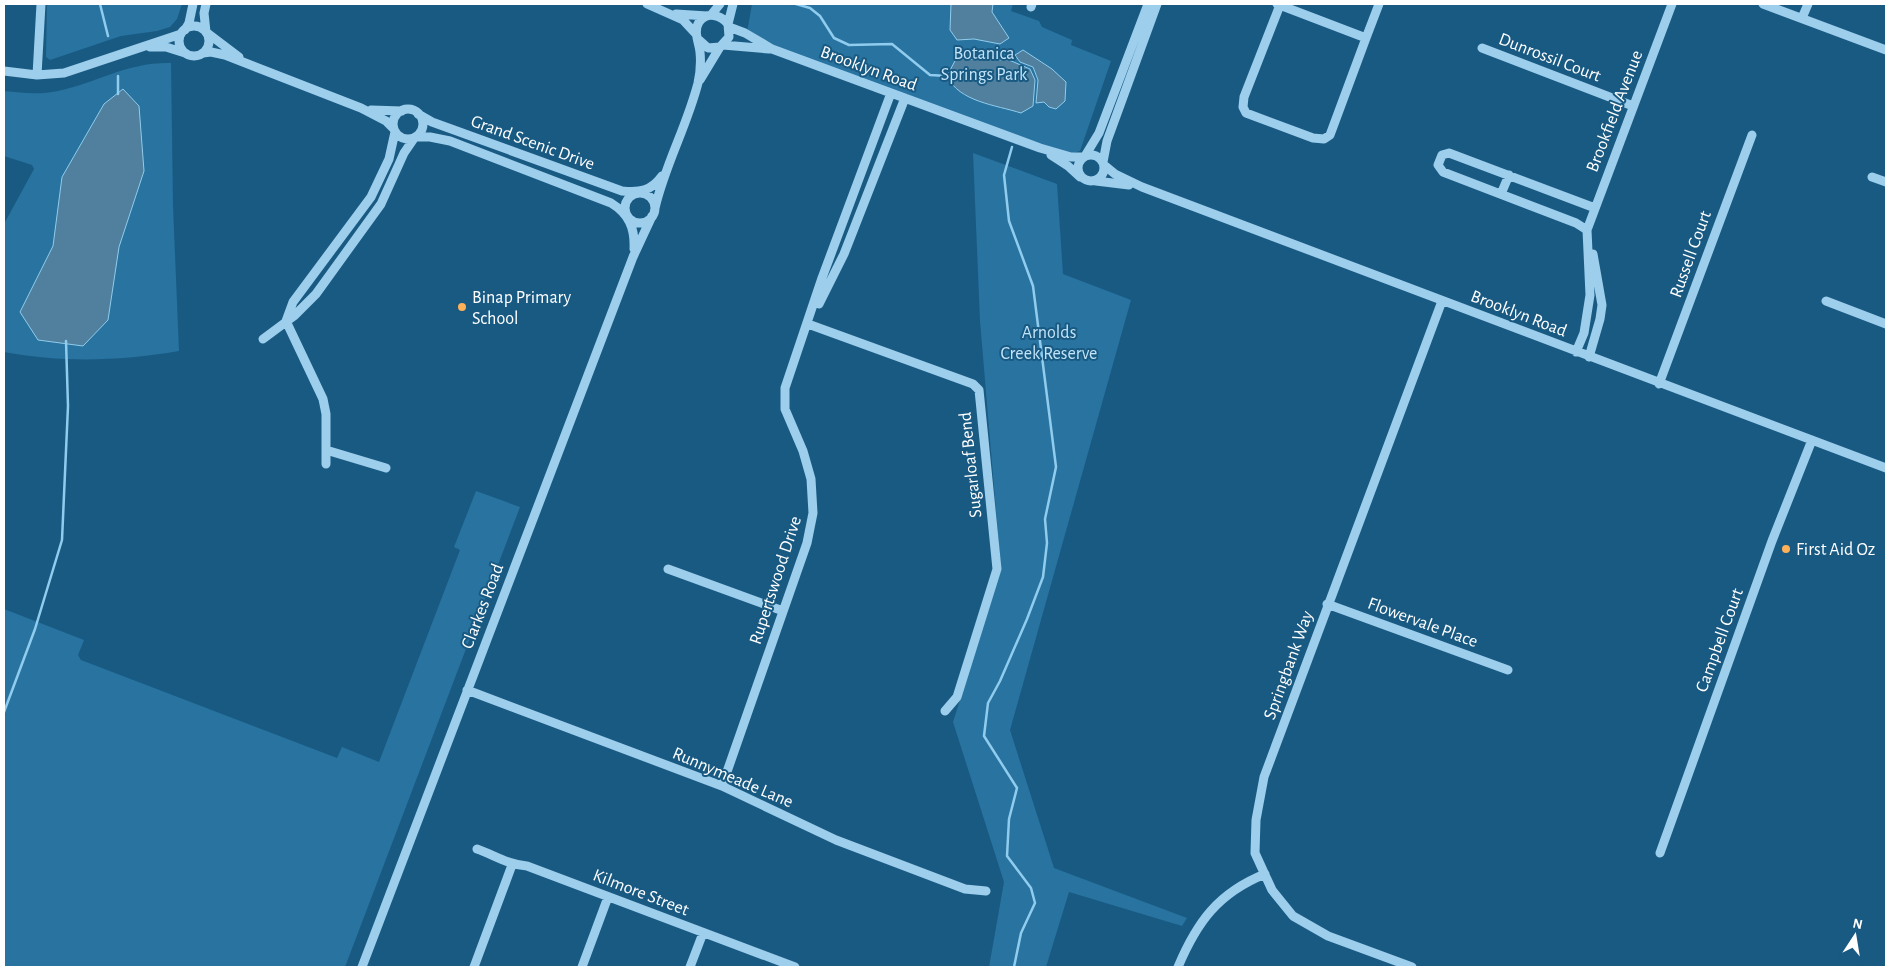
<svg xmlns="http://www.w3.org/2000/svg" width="1890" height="971" viewBox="0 0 1890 971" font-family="'Alegreya Sans',sans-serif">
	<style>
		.green { fill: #2873a0 }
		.water { fill: #50809d; stroke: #90ccee }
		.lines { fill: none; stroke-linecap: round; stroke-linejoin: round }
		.stream { stroke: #90ccee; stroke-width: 2.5 }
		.minor { stroke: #9dceec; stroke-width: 9 }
		.poi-dot { fill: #ffb158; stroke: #195a83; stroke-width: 2 }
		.labels { text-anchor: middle; stroke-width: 4; stroke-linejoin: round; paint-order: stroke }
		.park-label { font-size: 18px; fill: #c2e4f9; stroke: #195a83 }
		.street-label { font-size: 18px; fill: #fff; stroke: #195a83 }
		.poi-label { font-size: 18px; fill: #fff; stroke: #195a83; text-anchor: start }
	</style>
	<rect width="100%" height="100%" fill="#195a83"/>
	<path class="green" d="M47 4H182L177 19 170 27 157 31 121 36 50 60 46 57Z
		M752 4H1013L1011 11 1039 21 1042 27 1072 40 1071 45 1111 61 1080 151 1067 155 746 38Z
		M171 63 173 206 179 351C121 361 62 363 4 352V224L34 169 32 165 4 156V91C22 93 40 95 58 91 99 82 127 62 171 63Z
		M973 153 1057 184 1063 274 1131 300 1010 730 1054 868 1187 918 1182 926 1069 892 1046 967H989L1004 882 953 722 1001 570 980 321Z
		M476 491 520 507 345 967H4V609L84 640 78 655 81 660 337 758 342 747 379 762 460 550 454 547Z"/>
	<path class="water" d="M951 4H993L992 12 1009 38 1000 44 974 39 957 40 950 30Z
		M1023 50 1052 69 1066 82 1065 101 1056 109 1049 107 1044 102 1036 103 1038 80 1033 67 1020 62 1015 55Z
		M956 59 1009 60 1030 69 1035 80 1033 106 1021 113C996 105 959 102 947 76Z
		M123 89 139 106 144 171 119 247 108 320 83 346 38 340 20 312 53 246 62 177 104 104Z"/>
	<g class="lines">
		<path class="stream" d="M100 4 108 36
			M796 4 810 8 820 16 834 38 849 45 892 44 930 75 947 76
			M118 94V76
			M1012 147 1004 175 1009 221 1033 286 1056 467 1045 519 1047 543 1043 577 1027 619 1000 681 988 703 984 736 1017 788 1009 819 1007 856 1031 888 1035 903 1021 933 1014 967
			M4 712 35 629 62 540 68 406 66 341"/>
		<path class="minor" d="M206 4 204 13 206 32 239 57
			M647 4 683 20 696 34
			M1277 4 1366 38 1379 4
			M1763 4 1886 50
			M1280 5 1244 97 1243 107 1246 113 1313 138 1324 139 1330 135 1366 38
			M1031 7 1032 4
			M676 14 707 16
			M711 15 720 4
			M1802 18 1808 4
			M728 24 733 4
			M179 41a15 15 0 1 1 30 0a15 15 0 1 1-30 0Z
			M729 27 745 33 772 49 1040 148 1071 157H1083
			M185 30 189 23 193 4
			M723 45 769 49
			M150 47H166L185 53
			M1482 48 1633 106
			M203 53 211 52 225 55 361 108 386 121 394 129
			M4 71 37 75 64 73 181 34
			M37 75 41 4
			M700 80 720 47
			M393 124a15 15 0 1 1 30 0a15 15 0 1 1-30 0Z
			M371 110 402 111
			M418 114 432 122 622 191C640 193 651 191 662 176
			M1078 168a13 13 0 1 1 26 0a13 13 0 1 1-26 0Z
			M1051 155 1068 166 1080 177
			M1085 156 1099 133 1148 4
			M1103 162 1107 141 1157 4
			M1104 165 1115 174 1142 187 1886 468
			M1872 177 1886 182
			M1096 181 1129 185
			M625 208a15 15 0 1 1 30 0a15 15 0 1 1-30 0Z
			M1501 194 1509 175
			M655 208C665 165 687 126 698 83 700 74 701 62 700 52 699 42 693 32 699 22 707 11 721 15 728 24L729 37 720 47 708 48 698 39
			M1587 230 1576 223 1443 172 1438 165 1442 155 1449 153 1595 208
			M1826 301 1886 324
			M819 304 844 254 905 98
			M286 321 293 302 371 197 389 159 395 132
			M286 321 323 399 326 414V464
			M808 324 973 384 979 390 997 569 957 697 945 711
			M263 339 294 316 316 294 381 204 404 153 415 137H430L450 141 611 203C629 214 635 228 634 249
			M1576 352 1584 333 1590 295 1587 230 1672 4
			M1589 357 1600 319 1602 305 1593 254
			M1659 384 1752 135
			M326 450 386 468
			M668 569 783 611
			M1327 604 1508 670
			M467 690 722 786 836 840 965 889 986 891
			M722 786 807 543 813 513 811 479 803 451 785 409V388L822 278 891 93
			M477 849C494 855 509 865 527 866L795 967
			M1660 853 1772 541 1812 440
			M362 967 633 257 652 216
			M474 967 512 865
			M582 967 608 897
			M690 967 703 933
			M1178 967C1197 922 1218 893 1265 874
			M1412 967 1328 936 1293 916 1272 890 1255 853 1256 820 1264 777 1442 301"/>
	</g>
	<g class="poi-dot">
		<circle cx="462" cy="307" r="5"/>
		<circle cx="1786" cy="549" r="5"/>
	</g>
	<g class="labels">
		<g class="park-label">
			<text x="984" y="59">Botanica<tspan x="984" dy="21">Springs Park</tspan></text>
			<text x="1049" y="338">Arnolds<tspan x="1049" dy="21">Creek Reserve</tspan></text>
		</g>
		<g class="street-label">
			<text transform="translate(1550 57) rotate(21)" y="6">Dunrossil Court</text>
			<text transform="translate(869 68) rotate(20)" y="6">Brooklyn Road</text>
			<text transform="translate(1614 111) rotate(-69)" y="6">Brookfield Avenue</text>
			<text transform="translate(533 142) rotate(20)" y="6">Grand Scenic Drive</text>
			<text transform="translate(1690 254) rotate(-70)" y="6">Russell Court</text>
			<text transform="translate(1519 313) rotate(21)" y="6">Brooklyn Road</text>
			<text transform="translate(970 465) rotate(-96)" y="6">Sugarloaf Bend</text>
			<text transform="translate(775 580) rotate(-72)" y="6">Rupertswood Drive</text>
			<text transform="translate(482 606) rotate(-69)" y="6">Clarkes Road</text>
			<text transform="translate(1423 622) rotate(20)" y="6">Flowervale Place</text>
			<text transform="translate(1719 640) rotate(-70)" y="6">Campbell Court</text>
			<text transform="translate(1288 665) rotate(-70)" y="6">Springbank Way</text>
			<text transform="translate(733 777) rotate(23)" y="6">Runnymeade Lane</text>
			<text transform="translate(641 892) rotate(21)" y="6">Kilmore Street</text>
		</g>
		<g class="poi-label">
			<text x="472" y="303">Binap Primary<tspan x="472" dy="21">School</tspan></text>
			<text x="1796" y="555">First Aid Oz</text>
		</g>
	</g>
	<rect width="1890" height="971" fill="none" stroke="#ffffff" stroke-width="10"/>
	<g transform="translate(1855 936) rotate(12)" stroke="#195a83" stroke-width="4" paint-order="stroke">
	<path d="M0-4L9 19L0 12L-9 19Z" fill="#ffffff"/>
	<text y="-8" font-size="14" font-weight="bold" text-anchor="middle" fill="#ffffff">N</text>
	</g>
</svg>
